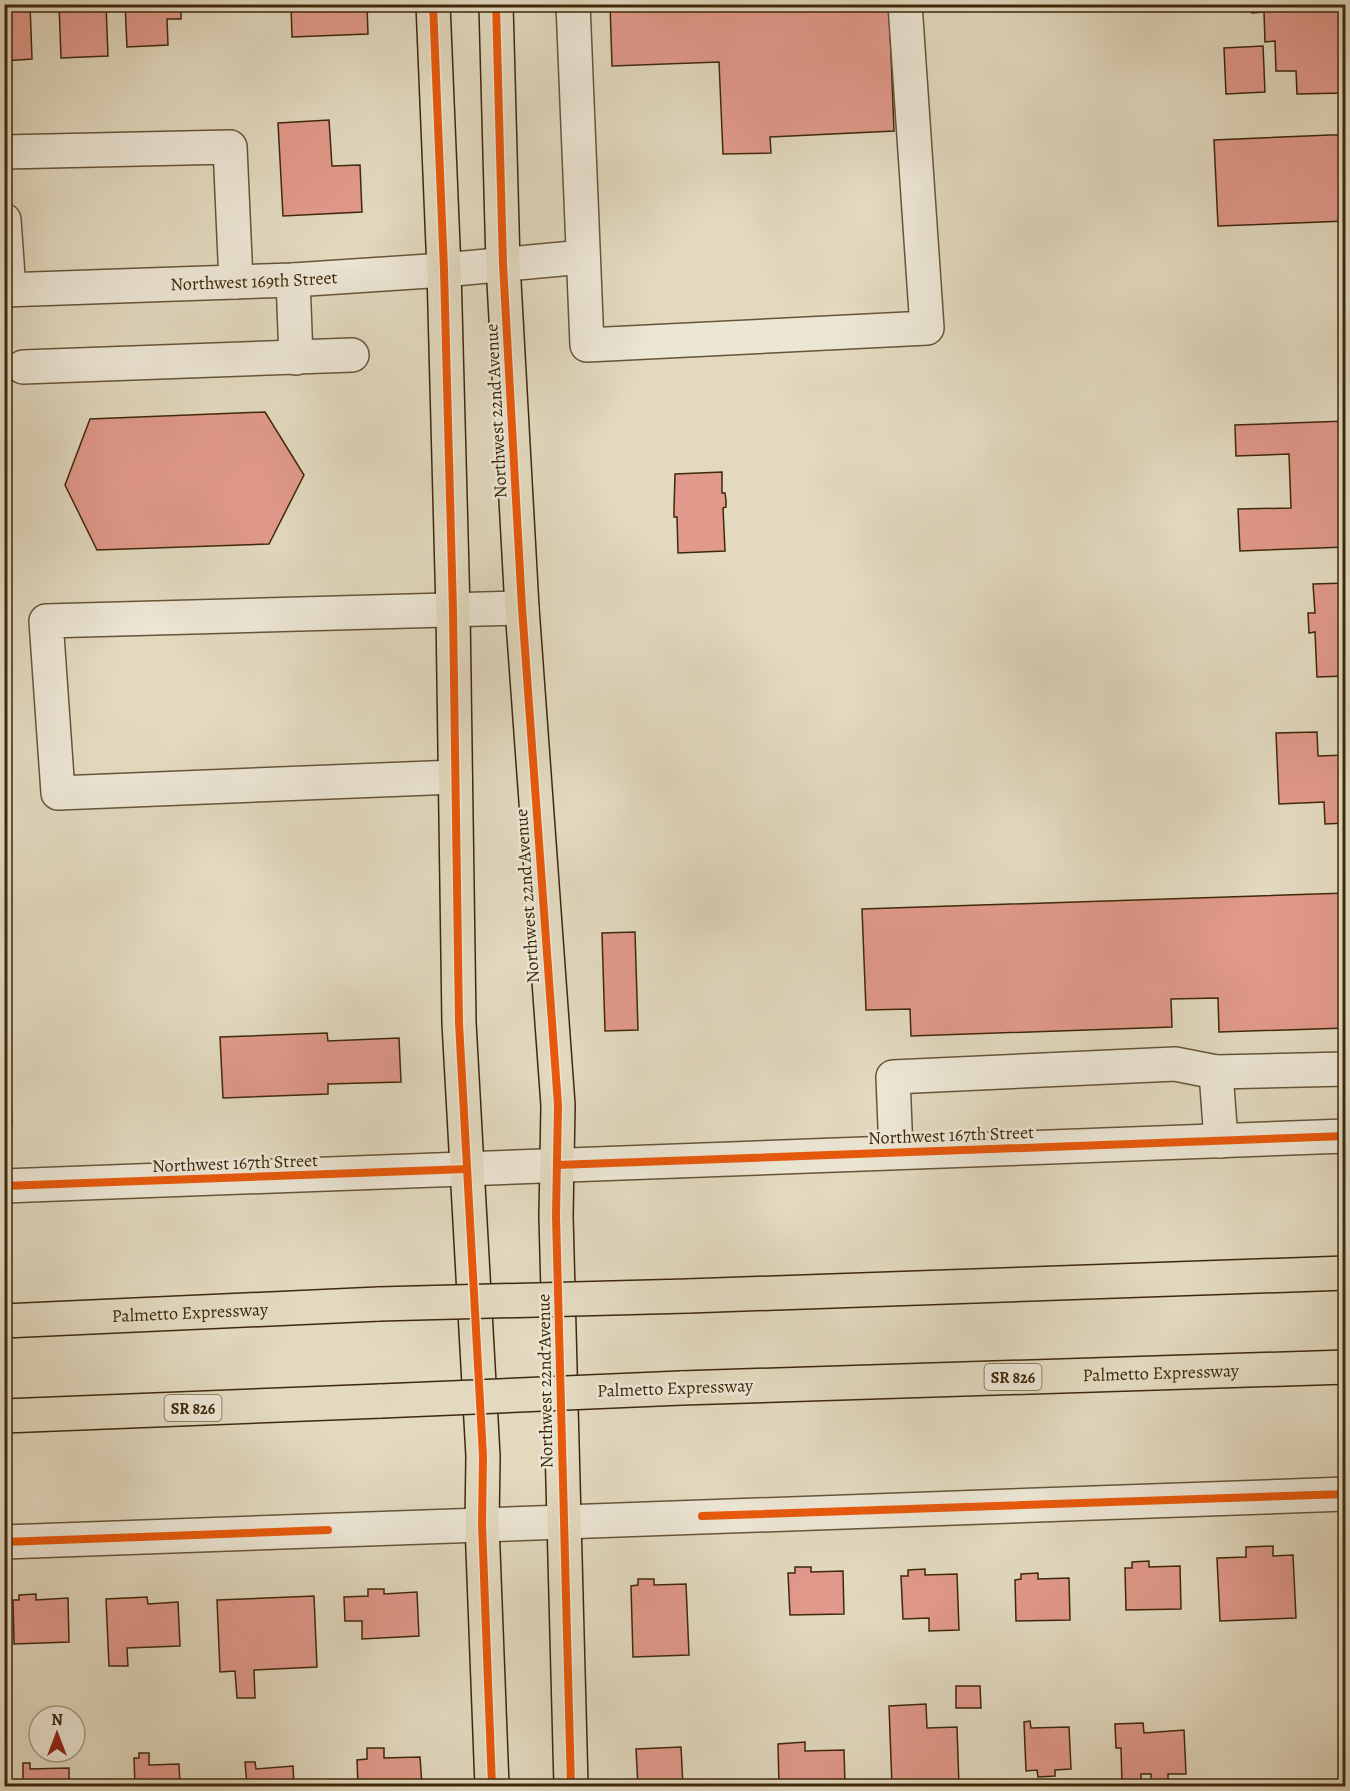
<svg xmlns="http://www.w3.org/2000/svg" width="1350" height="1791" viewBox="0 0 1350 1791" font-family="Alegreya,serif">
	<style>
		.building { fill: #e1998b; stroke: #3e290a; stroke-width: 1.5 }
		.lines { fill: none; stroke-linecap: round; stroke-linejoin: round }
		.minor-casing { stroke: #675537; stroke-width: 36 }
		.major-casing { stroke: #3e290a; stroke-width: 36 }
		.highway-casing { stroke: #3e290a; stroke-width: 36 }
		.minor { stroke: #ece6d5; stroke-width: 33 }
		.major { stroke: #e2d9bf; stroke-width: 33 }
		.highway { stroke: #e2d9bf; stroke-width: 33 }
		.highway-bridge-casing { stroke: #3e290a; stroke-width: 36; stroke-linecap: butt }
		.highway-bridge { stroke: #e2d9bf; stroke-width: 33 }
		.cycleway-casing { stroke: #ece6d5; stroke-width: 11 }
		.cycleway { stroke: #e8590c; stroke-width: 8 }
		.labels { text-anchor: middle; stroke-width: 5; stroke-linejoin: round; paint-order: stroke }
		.shield { fill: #ece6d5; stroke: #726247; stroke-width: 1.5 }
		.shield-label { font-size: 16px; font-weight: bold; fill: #3e290a }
		.street-label { font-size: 18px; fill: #3e290a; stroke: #ece6d5 }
	</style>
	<rect width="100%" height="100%" fill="#e2d9bf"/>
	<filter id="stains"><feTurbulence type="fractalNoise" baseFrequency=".00333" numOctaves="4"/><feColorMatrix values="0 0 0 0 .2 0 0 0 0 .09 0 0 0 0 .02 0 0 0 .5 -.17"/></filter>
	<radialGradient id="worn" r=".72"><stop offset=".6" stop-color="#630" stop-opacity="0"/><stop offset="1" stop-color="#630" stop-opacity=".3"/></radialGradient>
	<path class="building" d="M4 4H30L32 59 4 61Z
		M59 4H106L108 56 61 58Z
		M125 4H181V19H167L168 45 127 47Z
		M291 4H367L368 34 292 37Z
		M610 4H889L894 131 770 137 771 153 723 154 719 62 612 66Z
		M1252 4H1346V42H1343L1345 93 1297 94 1296 71H1276L1275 41 1265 42 1264 12 1252 13Z
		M1263 46 1265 92 1226 94 1224 48Z
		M329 120 332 166 360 165 362 212 283 216 278 123Z
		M1330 135H1346V221L1218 226 1214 140Z
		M265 412 304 475 269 544 97 550 65 485 90 419Z
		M1346 421V547L1240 551 1238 509 1291 508 1289 454 1236 456 1235 425Z
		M722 472V493H725L726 500V507L723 508 725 551 678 553 677 517H674V509L675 474Z
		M1346 583V676L1317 677 1315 632 1309 633 1308 613H1315L1313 584Z
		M1317 732 1318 756 1346 755V823L1325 824 1324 802 1279 804 1276 733Z
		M1346 893V1028L1219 1032 1218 998 1171 999 1172 1027 911 1036 910 1009 866 1010 862 909Z
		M635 932 638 1030 605 1031 602 933Z
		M327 1033 328 1041 399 1038 401 1082 328 1084V1094L223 1098 220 1037Z
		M4 1067H10L12 1125H4Z
		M1273 1546V1556L1293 1555 1296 1618 1220 1621 1217 1558 1246 1557V1547Z
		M1149 1561V1567L1180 1566 1181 1609 1126 1610 1125 1568H1132V1562Z
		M795 1567H811V1572L843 1571 844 1614 790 1615 788 1573H795Z
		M925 1569V1575L957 1574 959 1630 929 1631V1618L903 1619 901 1576H908V1570Z
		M1038 1573V1579L1069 1578 1070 1620 1016 1621 1015 1580 1021 1579V1574Z
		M638 1579H654V1585L686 1584 689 1655 633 1657 631 1586 638 1585Z
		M368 1589H384V1594L417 1592 419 1636 362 1639V1621H345L344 1597 368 1596Z
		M36 1594V1600L68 1598 69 1642 14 1644 13 1600H19V1595Z
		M314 1596 317 1667 254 1670 255 1698H237L235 1671 220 1672 217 1600Z
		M147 1597 148 1604 178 1602 180 1646 127 1648 128 1666H109L106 1599Z
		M956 1686H980L981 1708H956Z
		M926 1704 927 1728 957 1727 959 1786H892L889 1706Z
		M1030 1721 1031 1728 1069 1727 1071 1769 1055 1770V1776L1038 1777 1037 1770 1026 1771 1024 1722Z
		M1143 1723 1144 1733 1184 1730 1186 1774H1168V1780L1151 1781V1774H1141V1783L1122 1784 1121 1748H1116L1115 1724Z
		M805 1742V1751L844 1750 845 1786H779L778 1744Z
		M681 1747 683 1786H638L636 1749Z
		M367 1748H384V1758L420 1757 422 1786H358L357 1760 367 1759Z
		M139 1753H149V1765L179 1764 180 1786H135L134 1758H139Z
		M245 1762H255L256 1769 293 1766 294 1786H239H247Z
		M23 1763H30V1769L69 1768V1786H23Z"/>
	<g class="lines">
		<defs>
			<g id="minor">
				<path d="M573 4 587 345 927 328 905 4"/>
				<path d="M4 152 230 147 236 282"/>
				<path d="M4 220 9 290"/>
				<path d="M293 280 296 358"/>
				<path id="s1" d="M4 290 293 280 444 270 583 257"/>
				<path d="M23 367 352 355"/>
				<path d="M455 777 58 793 46 621 522 608"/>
				<path d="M1216 1072 1221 1141"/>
				<path d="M896 1152 893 1077 1175 1064 1216 1072 1346 1069"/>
				<path d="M4 1186 1346 1136"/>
				<path d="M4 1542 1346 1494"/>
			</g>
			<path id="major" d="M433 4 444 270 453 611 459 1023 483 1456 482 1524 492 1786
				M496 4 503 264 522 608 558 1105 556 1216 571 1786"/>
			<g id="highway">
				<path d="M688 1296 1346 1273"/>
				<path id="s2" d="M4 1321 379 1304"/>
				<path id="s3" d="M681 1388 1346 1367"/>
				<path d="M4 1416 381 1401"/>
			</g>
		</defs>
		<use href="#minor" class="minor-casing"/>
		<use href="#major" class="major-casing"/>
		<use href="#highway" class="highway-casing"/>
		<use href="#minor" class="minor"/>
		<use href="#major" class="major"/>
		<use href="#highway" class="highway"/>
		<defs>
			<path id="highway-bridge" d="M379 1304 688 1296
				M381 1401 681 1388"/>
		</defs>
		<use href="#highway-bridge" class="highway-bridge-casing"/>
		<use href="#highway-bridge" class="highway-bridge"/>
		<defs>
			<path id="cycleway" d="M433 4 444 270 453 611 459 1023 483 1456 482 1524 492 1786
				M496 4 503 264 522 608 558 1105 556 1216 571 1786
				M557 1165 1346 1136
				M4 1186 467 1169
				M702 1516 1346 1494
				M4 1542 328 1530"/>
		</defs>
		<use href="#cycleway" class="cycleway-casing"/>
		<use href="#cycleway" class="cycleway"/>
	</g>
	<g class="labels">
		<g class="shield">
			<rect x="984.5" y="1364" width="57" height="26" rx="4.5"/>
			<rect x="164.5" y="1395" width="57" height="26" rx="4.5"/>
		</g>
		<g class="shield-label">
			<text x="1013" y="1383">SR 826</text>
			<text x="193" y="1414">SR 826</text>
		</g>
		<g class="street-label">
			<text dy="6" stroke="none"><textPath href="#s1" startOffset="250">Northwest 169th Street</textPath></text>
			<text transform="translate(496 411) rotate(-93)" y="6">Northwest 22nd Avenue</text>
			<text transform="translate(527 896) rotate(-94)" y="6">Northwest 22nd Avenue</text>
			<text transform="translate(951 1135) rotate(-2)" y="6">Northwest 167th Street</text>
			<text transform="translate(235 1163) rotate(-2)" y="6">Northwest 167th Street</text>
			<text dy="6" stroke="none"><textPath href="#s2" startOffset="186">Palmetto Expressway</textPath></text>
			<text dy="6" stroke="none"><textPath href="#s3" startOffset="480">Palmetto Expressway</textPath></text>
			<text transform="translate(545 1381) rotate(-91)" y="6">Northwest 22nd Avenue</text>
			<text transform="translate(675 1388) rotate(-2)" y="6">Palmetto Expressway</text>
		</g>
	</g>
	<rect width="1350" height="1791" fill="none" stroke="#e2d9bf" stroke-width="24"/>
	<rect x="6" y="6" width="1338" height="1779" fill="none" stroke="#3e290a" stroke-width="3"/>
	<rect x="12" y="12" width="1326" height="1767" fill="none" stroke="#3e290a" stroke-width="1.5"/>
	<g transform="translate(57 1734)"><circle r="28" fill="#ece6d5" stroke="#a69a84" stroke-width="1.5"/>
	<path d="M0-4.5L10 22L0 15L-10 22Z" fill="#8f2418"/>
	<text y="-9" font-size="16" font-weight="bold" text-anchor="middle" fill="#3e290a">N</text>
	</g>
	<rect width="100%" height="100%" filter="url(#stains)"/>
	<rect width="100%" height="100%" fill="url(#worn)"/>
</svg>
